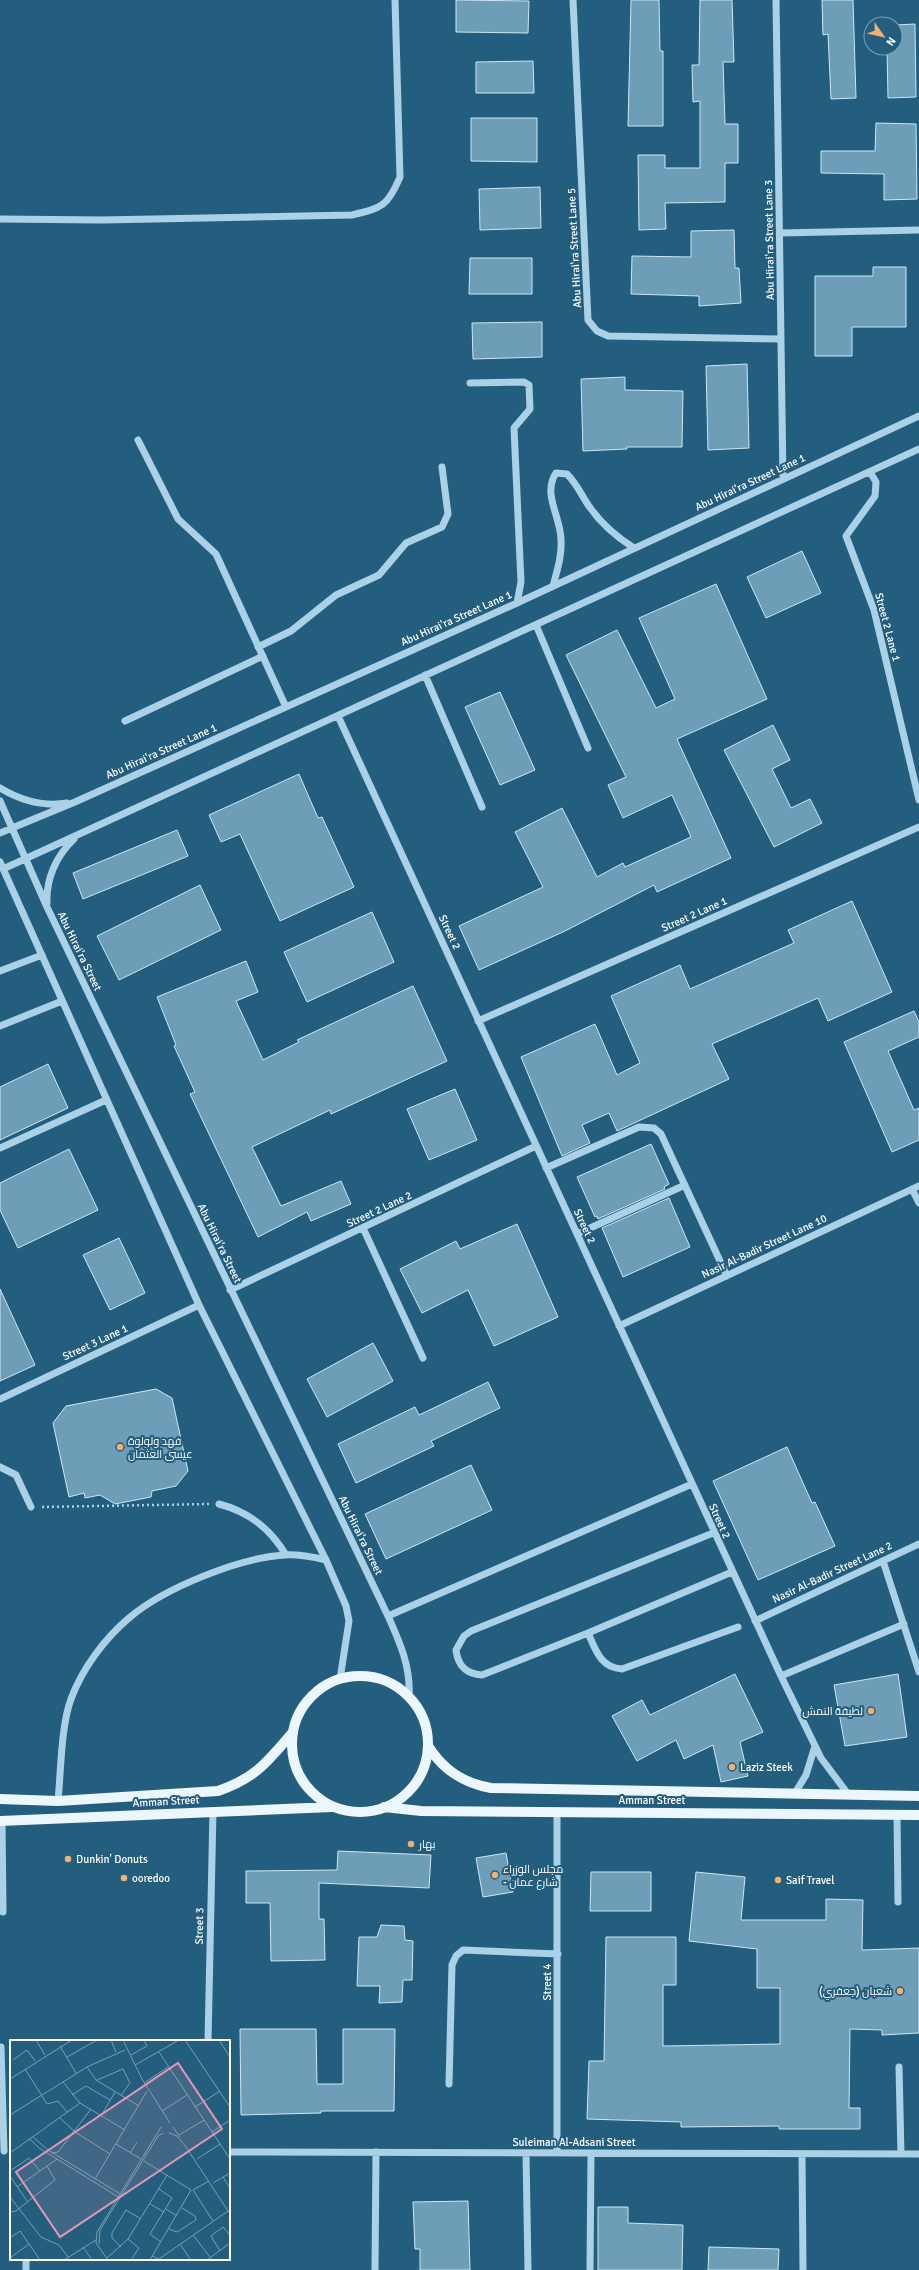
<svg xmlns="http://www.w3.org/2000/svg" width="919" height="2270" viewBox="0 0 919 2270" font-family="Signika,Cairo,sans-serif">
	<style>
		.building { fill: #6e9db7; stroke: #cde7f5 }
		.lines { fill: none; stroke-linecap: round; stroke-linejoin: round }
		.path { stroke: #aad1e6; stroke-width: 2.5; stroke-dasharray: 2 3; stroke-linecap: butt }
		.minor { stroke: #aad1e6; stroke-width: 7 }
		.major { stroke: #ebf6fd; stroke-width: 10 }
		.poi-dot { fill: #f0b06e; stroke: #245e7e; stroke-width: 1.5 }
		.labels { text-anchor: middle; stroke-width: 4; stroke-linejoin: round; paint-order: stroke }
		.street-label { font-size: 11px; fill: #fff; stroke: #245e7e }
		.poi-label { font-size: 11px; fill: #fff; stroke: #245e7e; text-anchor: start }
		.inset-road { fill: none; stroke: #7c9eb2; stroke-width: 1 }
		.view { fill: #e497b5; fill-opacity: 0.15; stroke: #e497b5; stroke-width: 2 }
		.inset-edge { fill: none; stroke: #fff; stroke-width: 2 }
	</style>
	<rect width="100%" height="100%" fill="#245e7e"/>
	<path class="building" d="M456 0 529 1 528 33 456 32Z
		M631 0H659L660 51H663V126H628Z
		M700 0H732L734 62H723L725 124H738V163H725V202L665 203 666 229 639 230 638 155H665V168H700V101L693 102 692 65H699Z
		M822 0H853L856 98 831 99 828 34 823 35Z
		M915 24 916 97 888 98 887 48H895V25Z
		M533 61 534 93H476V62Z
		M471 118H537V162L471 161Z
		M876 123 916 124 917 199 884 200V174L821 173V151H875Z
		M540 187 541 228 480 230 479 189Z
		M734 230 735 268H739L741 303 699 306V296L631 294 632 256 691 257V231Z
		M470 258H532V294H469Z
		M873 267H906V327H852V356H815V276H873Z
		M542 322V357L473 359 472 323Z
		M747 364 749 448 708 450 706 366Z
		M625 377V390L683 391 682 447H627V449L583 451 581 379Z
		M802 551 821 593 766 618 747 577Z
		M716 584 767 699 677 739 731 858 657 892 654 885 565 931 479 970 459 926 543 887 515 832 562 808 597 877 623 863 625 867 691 837 672 795 623 818 608 785 626 777 566 655 617 630 656 708 675 699 639 618Z
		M500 692 535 770 500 785 465 707Z
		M773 725 790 760 772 769 791 808 810 799 822 823 774 847 724 750Z
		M299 774 318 818 322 817 354 887 280 921 240 834 221 842 209 815Z
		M177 830 188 856 83 899 73 873Z
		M200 885 221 930 119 980 97 936Z
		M852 901 892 992 828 1021 818 998 712 1044 729 1079 617 1131 609 1113 582 1125 590 1143 562 1156 521 1057 595 1024 617 1075 640 1063 611 996 680 965 690 989 794 943 788 930Z
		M372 912 394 962 307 1002 284 952Z
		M246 961 258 992 236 1001 263 1060 299 1042 297 1040 413 986 447 1061 331 1114 330 1110 252 1147 281 1206 341 1181 351 1204 311 1221 307 1212 258 1237 190 1094 195 1092 174 1046 176 1045 157 997Z
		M914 1011 919 1022V1037L888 1051 914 1110 919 1108V1140L892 1152 844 1042Z
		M48 1064 68 1108 0 1140V1087Z
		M455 1089 477 1140 429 1160 407 1109Z
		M651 1144 669 1184 664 1187 665 1189 598 1219 597 1216 595 1217 577 1177Z
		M69 1149 98 1210 18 1248 0 1210V1183Z
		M669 1198 690 1247 623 1277 602 1228Z
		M517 1224 558 1317 494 1346 468 1290 422 1313 400 1269 456 1241 460 1249Z
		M119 1238 145 1293 110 1310 83 1255Z
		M0 1289 35 1365 0 1381Z
		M373 1343 393 1381 327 1417 307 1379Z
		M488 1382 500 1408 431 1441 434 1446 356 1483 338 1444 415 1407 419 1415Z
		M156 1389 172 1398 188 1471 176 1486 152 1491 151 1497 115 1504 100 1495 85 1498 84 1493 69 1497 53 1423 66 1406Z
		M787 1447 812 1503 815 1502 835 1546 758 1580 713 1481Z
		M471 1465 492 1510 386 1559 365 1514Z
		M735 1674 763 1732 740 1742 748 1776 721 1782 713 1745 684 1759 676 1740 637 1761 612 1716 642 1700 650 1715Z
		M898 1674 907 1737 845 1746 834 1685Z
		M338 1851 431 1855 429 1888 319 1883V1919H324L325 1960 271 1961 270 1903H246V1871L337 1870Z
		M506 1853 513 1892 483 1897 476 1858Z
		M591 1872H651V1911H590Z
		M696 1872 745 1877 741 1920H826V1899L863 1900 862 1950 919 1948V2033L882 2035V2030L850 2029 849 2108H860V2129H779V2126L681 2127V2122L587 2119 589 2061H604L606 1937H676V1985H663V2046L780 2044V1988H757V1949L689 1941Z
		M381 1925 404 1926 405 1940 413 1941 412 1980H403L402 2002 379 2003 380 1986H357L359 1937H377Z
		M240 2029H316L317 2084H343V2029H395L394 2111H321V2113L241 2115Z
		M468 2201 470 2270H420V2249H415L413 2202Z
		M598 2207H628V2223L683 2225 682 2270H598Z
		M709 2247 779 2249 778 2270H708Z"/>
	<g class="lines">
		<path class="path" d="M42 1507 209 1504"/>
		<path class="minor" d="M573 0 588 320 597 331 608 336 781 339
			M776 0 783 479
			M0 219 102 220 352 215C382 208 388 206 400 177L395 0
			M780 233 919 230
			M470 383 524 382 529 385 530 409 514 428 521 582 517 603
			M138 440 178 519 216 554 286 707
			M870 472 876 482 875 496 846 536 874 610 919 800
			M553 586C557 571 562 556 561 540 561 517 542 494 556 473L567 474C575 482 579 490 585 500 597 520 615 536 634 548
			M536 625 588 748
			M258 647 291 631 336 595 379 575 406 543 442 527 448 514 442 467
			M425 675 482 807
			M338 716 781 1676 821 1758 848 1794
			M125 721 263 656
			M0 788C20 800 43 807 67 803
			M0 801 47 907 388 1616C400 1643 411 1667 409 1697
			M0 833 75 802 517 603 919 416
			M0 862 199 1305 326 1560 346 1606 349 1621 340 1679
			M3 869 919 449
			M47 903C46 879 56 856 74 839
			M0 971 42 955
			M478 1021 919 827
			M0 1026 62 1001
			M0 1148 106 1100
			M546 1168 639 1127 654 1128 661 1134 727 1276
			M912 1189 919 1203
			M363 1228 423 1358
			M577 1234 685 1185
			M230 1290 536 1146
			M619 1326 919 1186
			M0 1399 199 1305
			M0 1467 16 1475 31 1507
			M219 1504C249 1512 270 1528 286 1555
			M713 1533 471 1631 464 1636 456 1650C458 1666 466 1674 482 1675L588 1633 732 1572
			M883 1561 919 1672
			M388 1616 692 1484
			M755 1621 919 1544
			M588 1633C596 1651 601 1668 622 1669L738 1627
			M781 1676 904 1624
			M795 1793 806 1775 815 1746
			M58 1801C61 1770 61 1726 71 1699 82 1669 105 1638 129 1618 164 1588 239 1558 284 1555 299 1554 313 1557 326 1560
			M897 1814 898 1902
			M2 1821 3 1912
			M208 2041 213 1811
			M1 2047 4 2151
			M899 2067 901 2154
			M449 2084 452 1965 456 1956 463 1950 558 1954
			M229 2152 919 2154
			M526 2153 528 2270
			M557 2153V1811
			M802 2154 803 2270
			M26 2270V2259
			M375 2270 376 2152
			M590 2270 591 2153"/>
		<path class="major" d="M292 1744a68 68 0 1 1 136 0a68 68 0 1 1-136 0Z
			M428 1746C443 1770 463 1783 491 1788L919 1796
			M0 1799 58 1801 218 1791C256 1778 268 1761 293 1732
			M384 1807 421 1811 919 1815
			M0 1821 332 1807"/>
	</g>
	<g class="poi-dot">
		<circle cx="120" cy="1447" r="4"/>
		<circle cx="871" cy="1711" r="4"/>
		<circle cx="732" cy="1767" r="4"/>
		<circle cx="411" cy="1844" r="4"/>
		<circle cx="68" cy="1859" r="4"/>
		<circle cx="495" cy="1875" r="4"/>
		<circle cx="124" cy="1878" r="4"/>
		<circle cx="778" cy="1880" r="4"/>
		<circle cx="900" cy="1991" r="4"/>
	</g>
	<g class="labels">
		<g class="street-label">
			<text transform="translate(769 240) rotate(-91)" y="4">Abu Hirai'ra Street Lane 3</text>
			<text transform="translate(574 248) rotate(-93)" y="4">Abu Hirai'ra Street Lane 5</text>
			<text transform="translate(750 482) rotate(-25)" y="4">Abu Hirai'ra Street Lane 1</text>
			<text transform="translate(456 618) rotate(-24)" y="4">Abu Hirai'ra Street Lane 1</text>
			<text transform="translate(888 627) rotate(75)" y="4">Street 2 Lane 1</text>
			<text transform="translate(161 751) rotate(-24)" y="4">Abu Hirai'ra Street Lane 1</text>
			<text transform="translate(694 914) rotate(-24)" y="4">Street 2 Lane 1</text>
			<text transform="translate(450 932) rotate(65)" y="4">Street 2</text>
			<text transform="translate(80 951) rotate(64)" y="4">Abu Hirai'ra Street</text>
			<text transform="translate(379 1209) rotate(-25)" y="4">Street 2 Lane 2</text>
			<text transform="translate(585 1226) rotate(65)" y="4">Street 2</text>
			<text transform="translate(220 1243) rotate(64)" y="4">Abu Hirai'ra Street</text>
			<text transform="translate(764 1246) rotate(-25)" y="4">Nasir Al-Badir Street Lane 10</text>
			<text transform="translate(95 1342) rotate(-25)" y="4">Street 3 Lane 1</text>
			<text transform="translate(720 1521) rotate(66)" y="4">Street 2</text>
			<text transform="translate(361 1535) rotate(64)" y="4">Abu Hirai'ra Street</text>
			<text transform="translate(832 1572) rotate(-25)" y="4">Nasir Al-Badir Street Lane 2</text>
			<text x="652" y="1804">Amman Street</text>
			<text transform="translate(166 1801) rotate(-3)" y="4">Amman Street</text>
			<text transform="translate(199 1926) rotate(-89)" y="4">Street 3</text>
			<text transform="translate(547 1982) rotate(-90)" y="4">Street 4</text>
			<text x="574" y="2146">Suleiman Al-Adsani Street</text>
		</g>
		<g class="poi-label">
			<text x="128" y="1445">فهد ولولوة<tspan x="128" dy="13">عيسى العثمان</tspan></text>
			<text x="863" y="1715" text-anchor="end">لطيفة النمش</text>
			<text x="740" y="1771">Laziz Steek</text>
			<text x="419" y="1848">بهار</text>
			<text x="76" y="1863">Dunkin' Donuts</text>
			<text x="503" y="1873">مجلس الوزراء<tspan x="503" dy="13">- شارع عمان</tspan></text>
			<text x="132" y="1882">ooredoo</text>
			<text x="786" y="1884">Saif Travel</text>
			<text x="892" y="1995" text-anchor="end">شعبان (جعفري)</text>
		</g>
	</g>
	<g transform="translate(10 2040)">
		<rect width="220" height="220" fill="#245e7e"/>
		<path class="inset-road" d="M26 0 35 15M101 0 106 12M113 0 132 39 160 83M175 0 220 67M209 0 220 17M50 6 66 33M149 12 220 119M121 15 137 6 134 0M57 17 87 0M3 20 17 10 25 21M125 25 169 0M77 27 86 40 129 66M15 29 37 64 48 61 57 72M0 39 62 0M87 40 113 29 120 43 111 55M53 42 70 63 115 90M134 43 158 27M62 55 76 46 100 60M185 67 210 51M152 71 177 55M0 75 77 27 115 10M91 76 105 52M50 78 65 92 100 114M163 87 170 97M202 92 220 80M159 93 167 96 176 107 220 174M169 95 194 80M23 97 38 110 112 155M20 99 29 108 110 158M106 104 131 119M0 113 70 63M42 113 48 112 81 69M120 113 127 102M187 119 210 104M134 121 181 150M0 131 19 118 30 131M0 136 17 161M213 137 220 148M85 139 137 51M203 143 220 133M7 147 47 119M149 149 162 158 140 194 151 202M183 150 203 181M183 150 199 141M0 157 31 197 49 205 58 217M140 164 154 172M156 169 167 176M0 172 6 171 45 140 37 126M159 189 167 192 186 180 185 176 172 168M183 195 200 217M0 198 10 191 30 220M118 199 129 208 121 220M89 204 90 190 148 96 153 93M170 204 181 220M73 207 82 220M111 207 102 198V193L116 170 131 179M210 211 201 196 213 187 220 195M142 216 149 219 218 171M0 218 19 204M97 218 118 199 157 135M54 220 86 200M98 220 86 203 87 192 151 87M140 220 181 150M197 220 220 203"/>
		<path class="view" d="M168 23 212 89 50 197 6 132Z"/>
		<rect width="220" height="220" class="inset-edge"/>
	</g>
	<g transform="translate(883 36) rotate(124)"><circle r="19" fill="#245e7e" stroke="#7c9eb2"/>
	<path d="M0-3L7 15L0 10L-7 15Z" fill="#f0b06e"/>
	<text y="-6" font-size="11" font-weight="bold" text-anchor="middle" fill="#ffffff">N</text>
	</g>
</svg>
